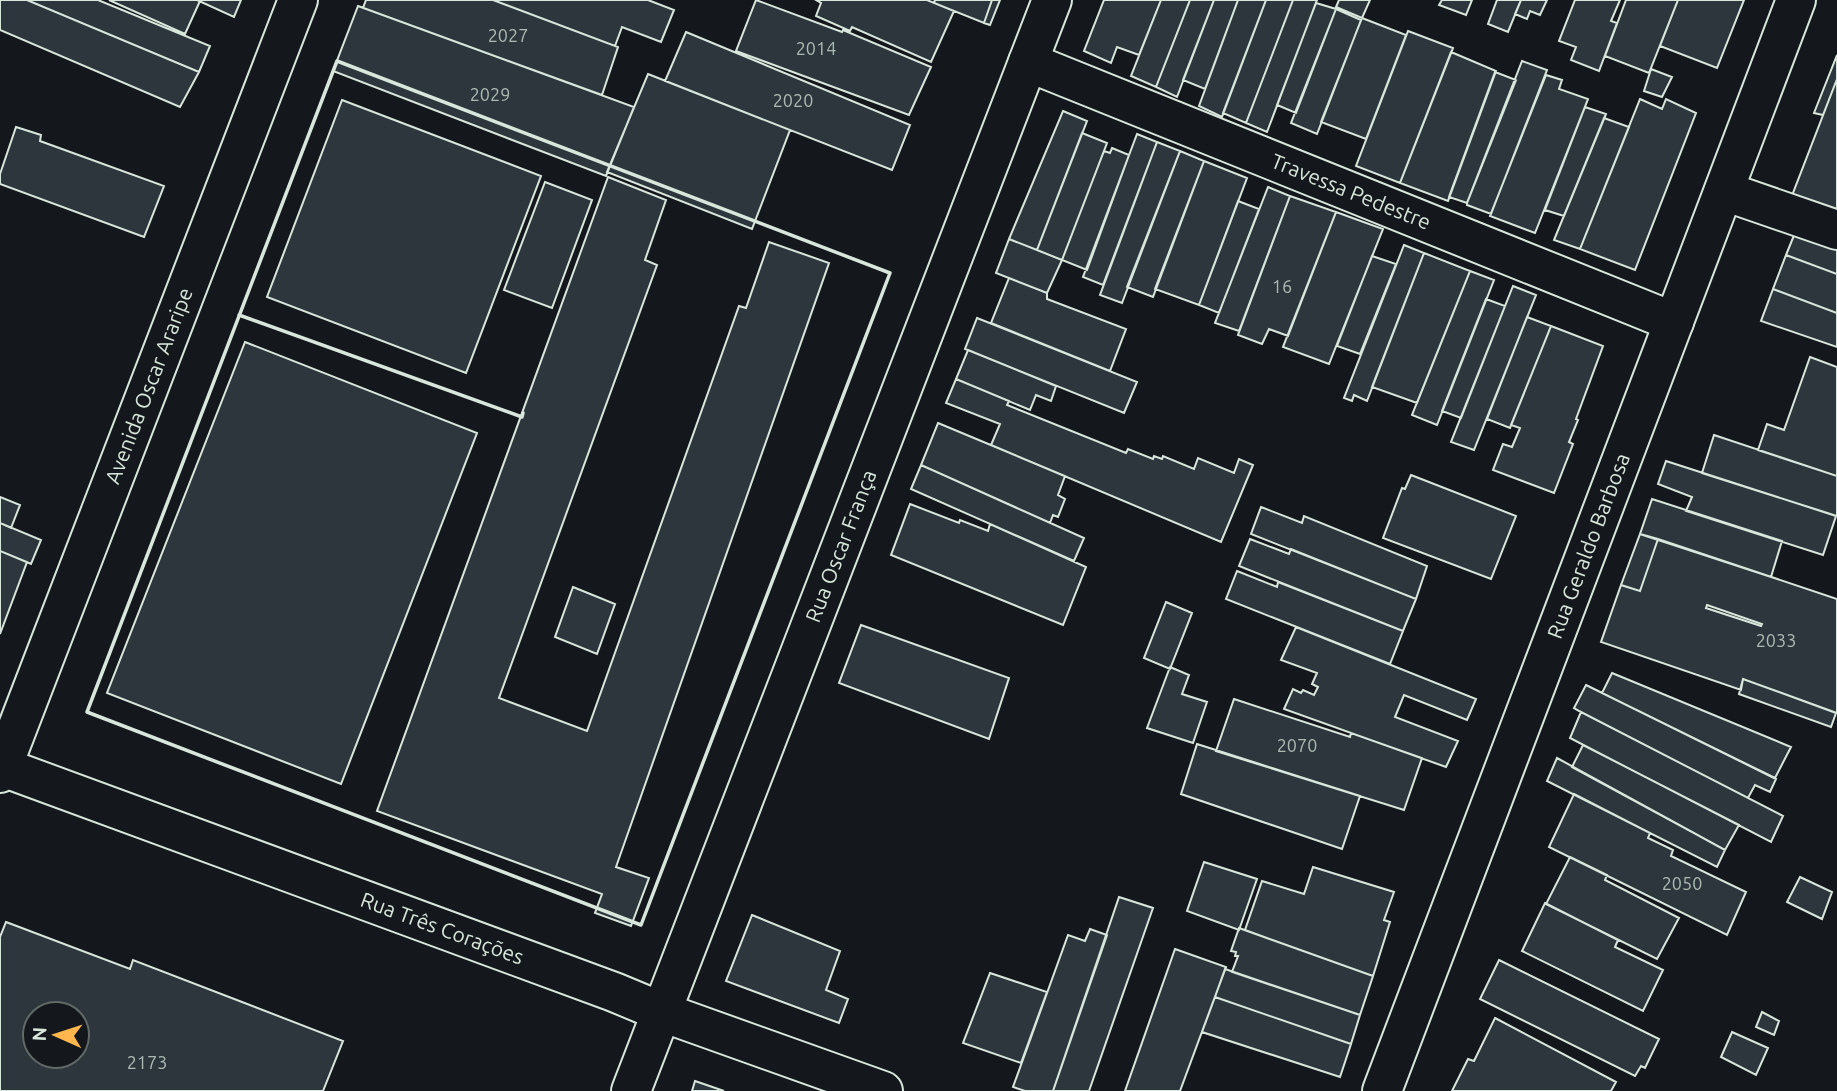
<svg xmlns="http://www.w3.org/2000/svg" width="1837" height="1091" viewBox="0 0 1837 1091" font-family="Ubuntu,sans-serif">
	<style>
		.building { fill: #2c363c; stroke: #d8e6dc; stroke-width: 2; fill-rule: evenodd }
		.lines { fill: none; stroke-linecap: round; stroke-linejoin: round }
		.minor-casing { stroke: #d8e6dc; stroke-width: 42 }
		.minor { stroke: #14181c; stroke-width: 38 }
		.wall { stroke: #d8e6dc; stroke-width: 3.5 }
		.labels { text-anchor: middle; stroke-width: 5; stroke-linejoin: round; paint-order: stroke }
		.number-label { font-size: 18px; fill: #adbab4 }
		.street-label { font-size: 21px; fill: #d8e6dc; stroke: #14181c }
	</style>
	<rect width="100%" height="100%" fill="#14181c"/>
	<path class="building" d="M0 0H27L199 72 180 107 0 30Z
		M27 0H98L210 46 199 72Z
		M109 0H197L200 1 185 34Z
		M197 0H241L234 17Z
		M366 0H493L618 47 602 95 363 8Z
		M493 0H648L674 10 661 42 622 27 615 46Z
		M756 0 842 32 843 30 931 67 909 115 736 51Z
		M816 0H927L954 11 931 62 852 27 850 31 816 16 821 3Z
		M935 0H992L984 23 934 3Z
		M992 0H1000L990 25 984 23Z
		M1104 0H1161L1139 55 1117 47 1111 63 1084 51Z
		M1161 0H1190L1156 87 1131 76Z
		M1190 0H1214L1177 97 1156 87Z
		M1214 0H1238L1205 89 1183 80Z
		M1238 0H1266L1222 117 1199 106Z
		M1266 0H1293L1246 123 1223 113Z
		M1293 0H1317L1267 132 1246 123Z
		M1339 0H1370L1362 18 1336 7Z
		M1442 0H1472L1466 15 1439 5Z
		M1497 0H1521L1508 32 1488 24Z
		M1521 0H1547L1540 15 1530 11 1527 19 1515 14Z
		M1575 0H1620L1611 21 1617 23 1599 71 1571 60 1576 47 1559 41Z
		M1626 0H1678L1649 73 1605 56Z
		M1678 0H1744L1717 68 1660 46Z
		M1316 3 1336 9 1296 113 1277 105Z
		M358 6 634 107 606 176 333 71Z
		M1336 9 1361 20 1317 134 1291 123Z
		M1362 18 1406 35 1366 139 1321 122Z
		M1408 31 1453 48 1400 183 1356 166Z
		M686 32 910 125 892 170 665 81Z
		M1451 52 1496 71 1448 201 1400 183Z
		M1837 55V79L1823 115 1814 113Z
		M1522 61 1547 70 1491 214 1467 205V203Z
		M1651 69 1672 77 1662 97 1644 91Z
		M1495 72 1516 80 1467 203 1449 197Z
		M648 74 790 130 752 229 607 172Z
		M1546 75 1562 80 1559 89 1588 99 1535 233 1490 216Z
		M1837 79V224L1788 206Z
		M1640 99 1662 109 1666 99 1696 113 1635 270 1580 249Z
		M342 100 541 176 466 373 267 297Z
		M1585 107 1606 114 1564 216 1545 210Z
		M1063 111 1087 121 1037 250 1009 239Z
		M1604 118 1629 127 1580 249 1554 240Z
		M16 127 41 135 40 141 164 186 144 237 0 184V174Z
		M1082 133 1107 143 1062 260 1037 250Z
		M1137 134 1157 142 1103 285 1083 277Z
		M1157 142 1180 151 1122 303 1100 295Z
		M1112 148 1129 155 1087 270 1062 260 1104 151 1110 153Z
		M1180 151 1204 161 1153 297 1127 287Z
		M1204 161 1247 178 1199 305 1155 289Z
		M608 177 666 200 645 260 657 265 499 698 587 731 739 306 746 308 769 242 829 263 616 867 649 878 631 926 595 913 602 894 377 811Z
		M545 182 592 200 552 308 504 290Z
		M1268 187 1290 196 1239 331 1215 323Z
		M1290 196 1336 212 1288 336 1269 329 1262 344 1238 335Z
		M1238 201 1259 209 1219 313 1199 305Z
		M1336 212 1383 229 1329 364 1283 347Z
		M1799 223 1837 237V274L1786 255Z
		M1009 239 1062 260 1047 293 996 273Z
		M1404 245 1424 253 1367 401 1354 395 1352 401 1344 398Z
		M1424 253 1470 271 1417 403 1372 387Z
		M1786 255 1837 274V313L1773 289Z
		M1372 256 1396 264 1360 354 1337 346Z
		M1470 271 1494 280 1437 425 1412 415Z
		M1009 278 1047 293V299L1126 329 1110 371 991 323Z
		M1513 286 1536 295 1474 450 1451 442Z
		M1773 289 1837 313V347L1761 321Z
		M1486 299 1505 306 1461 418 1442 411Z
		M1527 317 1551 326 1510 428 1487 419Z
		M977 318 1137 382 1124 413 965 349Z
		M1551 326 1603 346 1576 419 1578 420 1569 442 1573 444 1554 493 1493 470 1503 444 1512 447 1520 428 1511 425Z
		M245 342 477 433 341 784 107 693Z
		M968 350 1056 386 1051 401 1036 395 1030 410 956 379Z
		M1810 357 1837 367V476L1758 450 1767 424 1784 430Z
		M956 379 1009 401 1007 405 1126 453 1128 449 1153 459 1154 456 1162 459 1163 456 1194 469 1198 458 1234 473 1239 459 1253 465 1221 542 991 445 1000 424 946 403Z
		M938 423 1065 476 1058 495 1065 499 1058 517 1053 515 1050 523 921 465Z
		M1714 435 1837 476V516L1702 473Z
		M1666 461 1836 516 1823 555 1686 511 1692 497 1658 484Z
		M921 465 1084 538 1074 561 911 489Z
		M1411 475 1516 516 1491 579 1383 538 1402 488 1405 489Z
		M0 497 20 505 11 528 0 523Z
		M1652 499 1782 541 1771 577 1640 534Z
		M910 504 959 523 960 520 988 531 990 524 1086 567 1063 625 891 555Z
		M1261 507 1302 523 1304 516 1427 566 1416 599 1251 534Z
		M0 523 41 540 31 564 0 551Z
		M1640 534 1658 539 1640 591 1621 585Z
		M1250 539 1289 554 1291 549 1416 599 1403 631 1239 566Z
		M1658 539 1837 599V713L1743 679 1741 690 1601 642 1621 585 1640 591ZM1707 605 1762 624 1761 626 1706 608Z
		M0 551 27 562 0 634Z
		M1237 571 1277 587 1278 582 1403 631 1390 664 1226 599Z
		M573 587 615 604 597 654 555 637Z
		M1166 602 1192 613 1170 669 1144 658Z
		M861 625 1009 678 989 739 839 683Z
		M1296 627 1476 699 1467 720 1404 695 1395 717 1458 741 1446 767 1284 709 1293 689 1301 693 1303 690 1314 695 1318 687 1312 684 1317 673 1281 660Z
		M1170 667 1189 675 1182 694 1207 702 1193 743 1147 728Z
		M1612 673 1791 747 1775 778 1602 693Z
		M1743 679 1836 713 1831 727 1739 694Z
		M1586 685 1776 779 1770 792 1755 785 1748 798 1581 712 1574 708Z
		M1234 699 1350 737 1351 733 1422 758 1404 810 1216 751Z
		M1581 712 1783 816 1771 842 1570 738Z
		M1197 744 1360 796 1342 849 1181 794Z
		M1583 745 1739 825 1725 850 1572 767Z
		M1557 758 1725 850 1717 867 1547 781Z
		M1574 794 1650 833 1648 838 1673 850 1671 856 1746 892 1727 935 1549 847Z
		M1570 857 1607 875 1605 880 1679 918 1657 959 1546 904Z
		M1204 862 1257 879 1239 930 1187 911Z
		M1313 867 1394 892 1384 920 1390 922 1373 976 1245 930 1262 881 1304 894Z
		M1800 877 1832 892 1822 919 1787 902Z
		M1119 897 1153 908 1089 1091H1053Z
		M1545 903 1618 940 1615 947 1663 970 1643 1011 1522 951Z
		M752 915 840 951 826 990 848 999 839 1023 726 981Z
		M6 922 130 969 133 960 343 1041 323 1091H0V937ZM35 1014H77V1056H35Z
		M1239 928 1373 976 1360 1015 1232 972 1238 956H1235L1236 952 1231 951Z
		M1090 929 1107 935 1053 1091H1025L1013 1087 1068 935 1085 941Z
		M1175 949 1226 967 1180 1091H1125Z
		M1499 960 1659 1039 1645 1068 1641 1066 1635 1076 1480 999Z
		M1225 969 1360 1015 1351 1044 1215 997Z
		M990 973 1047 992 1021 1063 963 1043Z
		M1215 997 1351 1044 1340 1077 1202 1032Z
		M1762 1012 1779 1021 1774 1035 1756 1027Z
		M1495 1018 1616 1082 1611 1091H1452L1468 1059 1474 1061Z
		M1732 1032 1768 1048 1756 1075 1721 1057Z
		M695 1081 724 1091H692Z"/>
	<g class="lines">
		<defs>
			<g id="minor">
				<path id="s1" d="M1028 62 1674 322"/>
				<path d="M1724 191 1837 230"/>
				<path id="s2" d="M0 766 614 992 662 1012 883 1091"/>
				<path id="s3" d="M0 773 298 0"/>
				<path id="s4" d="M631 1091 1052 0"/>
				<path id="s5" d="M1382 1091 1796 0"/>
			</g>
		</defs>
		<use href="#minor" class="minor-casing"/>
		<use href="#minor" class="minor"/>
		<path class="wall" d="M337 61 890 273 641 925 87 712Z
			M239 315 522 417 523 413"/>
	</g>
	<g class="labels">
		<g class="number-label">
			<text x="508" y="42">2027</text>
			<text x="816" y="55">2014</text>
			<text x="490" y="101">2029</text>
			<text x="793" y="107">2020</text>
			<text x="1282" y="293">16</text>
			<text x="1776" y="647">2033</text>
			<text x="1297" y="752">2070</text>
			<text x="1682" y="890">2050</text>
			<text x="147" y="1069">2173</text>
		</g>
		<g class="street-label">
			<text dy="7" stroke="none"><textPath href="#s1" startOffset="348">Travessa Pedestre</textPath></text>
			<text dy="7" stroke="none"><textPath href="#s3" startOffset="415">Avenida Oscar Araripe</textPath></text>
			<text dy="7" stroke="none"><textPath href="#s4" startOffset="584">Rua Oscar França</textPath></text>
			<text dy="7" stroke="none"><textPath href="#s5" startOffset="583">Rua Geraldo Barbosa</textPath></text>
			<text dy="7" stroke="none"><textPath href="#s2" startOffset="471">Rua Três Corações</textPath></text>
		</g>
	</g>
	<g transform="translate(56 1035) rotate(273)"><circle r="33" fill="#14181c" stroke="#626a69" stroke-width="2"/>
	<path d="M0-5L12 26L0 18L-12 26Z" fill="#ffb74d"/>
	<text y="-10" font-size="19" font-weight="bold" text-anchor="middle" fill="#d8e6dc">N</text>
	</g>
</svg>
